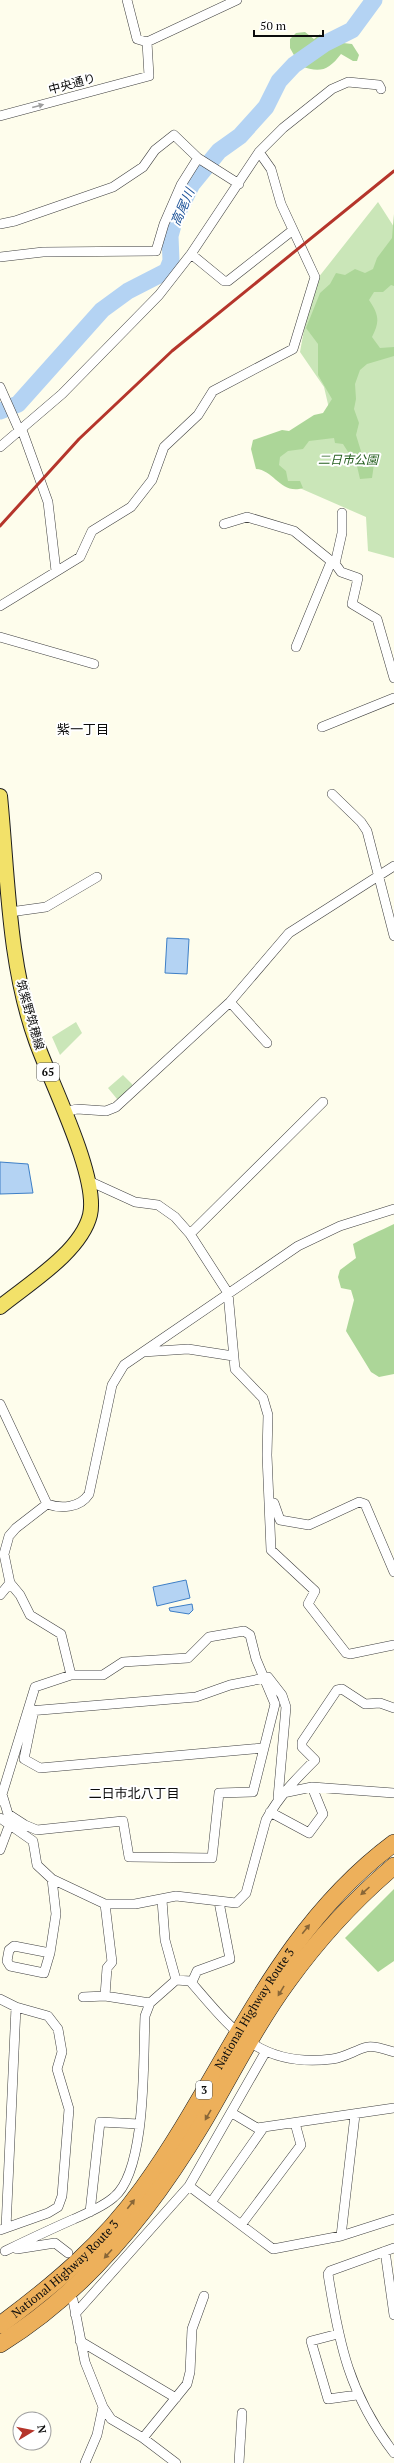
<svg xmlns="http://www.w3.org/2000/svg" width="394" height="2463" viewBox="0 0 394 2463" font-family="'PT Serif','Noto Sans JP',serif">
	<style>
		.green { fill: #cae6b8 }
		.forest { fill: #acd698 }
		.water { fill: #b4d3f3; stroke: #3e7fc6 }
		.lines { fill: none; stroke-linecap: round; stroke-linejoin: round }
		.river { stroke: #b4d3f3; stroke-width: 17 }
		.street-casing { stroke: #3f3f3f; stroke-width: 10 }
		.primary-casing { stroke: #1d1d1d; stroke-width: 16 }
		.highway-casing { stroke: #1d1d1d; stroke-width: 18 }
		.street { stroke: #fff; stroke-width: 9 }
		.primary { stroke: #f2e169; stroke-width: 14 }
		.highway { stroke: #edb05b; stroke-width: 17 }
		.rail { stroke: #b5352b; stroke-width: 3 }
		.oneway { fill: #9e9e9e }
		.oneway2 { fill: #886637 }
		.labels { text-anchor: middle; stroke-width: 4; stroke-linejoin: round; paint-order: stroke }
		.shield { fill: #fff; stroke: #555; stroke-width: 1 }
		.shield-label { font-size: 11px; font-weight: bold; fill: #0c0c0c }
		.street-label { font-size: 12px; fill: #0c0c0c; stroke: #fff }
		.park-label { font-size: 12px; font-style: italic; fill: #266020; stroke: #fff }
		.water-label { font-size: 13px; font-style: italic; fill: #1c5298; stroke: #fff }
		.neighbourhood-label { font-size: 13px; fill: #0c0c0c; stroke: #fff }
	</style>
	<rect width="100%" height="100%" fill="#fefdec"/>
	<path class="green" d="M378 202 394 227V558L368 551 366 517 279 479 261 462 331 417 324 387 300 352 306 319 318 278Z
		M76 1022 82 1033 60 1055 52 1037Z
		M123 1075 132 1084 133 1088 122 1098 117 1099 108 1088Z"/>
	<path class="forest" d="M305 32 314 39 320 34 322 37 335 32H339L343 43 352 44 359 55 357 61H353L341 54C328 71 320 73 300 66L290 48V39L296 33Z
		M394 214V286L391 285 383 292H374L369 300C379 315 380 321 372 337L380 348 394 347V356L367 364 360 370 355 384 356 399 354 409 359 423 356 435 364 461 374 464 372 478 360 479 357 466 343 444 335 443 334 438 309 441 303 449 288 451 280 457 279 465 286 471 288 481H300L303 488C281 495 274 470 256 469L251 449 253 440 282 430 289 431 314 415 323 413 332 399 318 375V344L306 328 320 293 330 284 336 273 345 275 355 269 365 273 373 269 377 258 392 238Z
		M394 1224V1374L379 1377 371 1372 346 1331 354 1300 351 1290 341 1288 338 1277 340 1270 356 1258 353 1244C367 1236 380 1231 394 1224Z
		M394 1889V1961L378 1972 345 1938Z"/>
	<path class="water" d="M167 938 189 939 187 974 165 973Z
		M0 1162 28 1164 33 1193 0 1194Z
		M186 1580 190 1598 157 1606 153 1587Z
		M192 1604 193 1610 189 1614 170 1611 169 1608Z"/>
	<g class="lines">
		<path class="river" d="M0 411 18 404 102 310 128 291 167 271 171 261 170 236 175 218 192 184 219 151 240 136 266 107 279 81 294 65 324 44 352 30 374 0"/>
		<defs>
			<path id="street" d="M147 42 237 0
				M0 116 149 76 147 42 137 39 127 0
				M0 224 15 221 113 187 143 167 155 150 174 135 198 158 239 184
				M191 254 224 281H228L293 230
				M0 257 43 252 156 251 164 224 181 185 198 158
				M0 387 20 432
				M22 430 48 502 56 571
				M0 447 62 394 159 295 191 254 259 152 283 128 332 89 348 82 379 85 381 89
				M224 524 247 517 294 531 336 565 341 572 358 578 352 604 377 619 394 678
				M335 564 342 533V513
				M0 606 80 557 92 531 131 507 152 480 164 447 198 415 213 391 293 349 315 277 281 204 271 169 259 152
				M0 637 94 664
				M296 647 331 562
				M322 727 394 698
				M332 794 361 822 367 831 394 936
				M10 912 46 907 97 877
				M230 1002 267 1043
				M64 1112 77 1109 106 1111 116 1107 230 1002 289 933 394 866
				M89 1181 135 1202 158 1205 175 1217 190 1234 228 1293 235 1369 263 1398 268 1415 267 1455 271 1550 315 1591 308 1604 346 1653 350 1654 394 1645
				M190 1234 323 1102
				M143 1352 188 1349 233 1356
				M0 1404 47 1504C61 1509 80 1508 89 1494L112 1385 124 1365 298 1246 340 1226 394 1209
				M274 1503 280 1520 309 1525 359 1502 365 1504 394 1572
				M47 1504 16 1528 9 1536 4 1554 10 1583 20 1595 30 1615 61 1634 71 1675
				M0 1595 10 1583
				M268 1677 282 1695 286 1707 278 1798
				M34 1710 24 1759 40 1768 263 1748
				M29 1711 196 1697 230 1685 265 1678
				M283 1793 312 1787 394 1793
				M0 1801 35 1687 71 1675H103L123 1662 188 1658 209 1637 244 1631 250 1635 256 1659 275 1704 253 1792 219 1793 212 1858 129 1857 123 1821 37 1830 25 1825 8 1814 2 1794
				M270 1812 309 1833 323 1814 312 1787
				M0 1818 33 1841 37 1865 52 1879 105 1904H135L176 1896 236 1903 246 1893 266 1820C279 1796 296 1779 315 1760L302 1747V1742L337 1690 342 1689 365 1704 380 1703 394 1708
				M0 1850 9 1826
				M162 1900 165 1940 176 1980
				M105 1904 112 1962 107 1968 105 1996 150 2003
				M50 1953 44 1973 10 1966 7 1961 9 1950 14 1946 50 1953 56 1914 52 1879
				M192 1982 197 1971 230 1959 219 1902
				M83 1997 105 1996
				M0 1999 16 2007 48 2016 58 2029 62 2052 57 2069 69 2109 62 2196 58 2207 48 2213 0 2230
				M232 2113 257 2128 394 2108
				M189 2186 273 2249 341 2236 394 2219
				M212 2201 264 2127
				M90 2212 100 2122 139 2124
				M241 2225 301 2145 295 2123
				M6 2228 16 2007
				M341 2236 355 2115
				M394 2248 330 2271 328 2274C339 2344 349 2394 394 2453
				M17 2249 55 2243 68 2253
				M5 2251C28 2240 51 2229 74 2219 87 2213 103 2207 114 2197 147 2170 143 2058 145 2016L150 2003 176 1980 190 1981C233 2031 260 2068 332 2059 346 2057 355 2050 367 2047 374 2045 387 2050 394 2052
				M385 2251 394 2315
				M73 2300 85 2362 103 2407 111 2419 143 2438 176 2463
				M75 2314 189 2186 266 2051
				M338 2334 311 2341 328 2399 357 2395
				M80 2341 176 2398
				M143 2438 187 2384 190 2372 192 2329 204 2296
				M85 2463 97 2435 103 2407
				M239 2463 242 2413"/>
			<path id="primary" d="M0 796C8 877 8 963 36 1041 50 1081 99 1177 90 1215 81 1252 28 1284 0 1307"/>
			<g id="highway">
				<path id="s1" d="M0 2325C54 2285 104 2243 143 2188 228 2070 273 1933 394 1843"/>
				<path d="M0 2344C86 2291 151 2210 202 2124 230 2077 255 2026 288 1981 319 1938 354 1900 394 1866"/>
			</g>
		</defs>
		<use href="#street" class="street-casing"/>
		<use href="#primary" class="primary-casing"/>
		<use href="#highway" class="highway-casing"/>
		<use href="#street" class="street"/>
		<use href="#primary" class="primary"/>
		<use href="#highway" class="highway"/>
		<path class="rail" d="M0 526 79 439 172 351 394 171"/>
	</g>
	<defs><path id="oneway-solid" d="M-6-.8H1V-3.2L6.5 0L1 3.2V.8H-6Z"/></defs>
	<use class="oneway" href="#oneway-solid" transform="translate(38 106) rotate(-15)"/>
	<g class="oneway2">
		<use href="#oneway-solid" transform="translate(365 1891) rotate(138)"/>
		<use href="#oneway-solid" transform="translate(306 1929) rotate(-51)"/>
		<use href="#oneway-solid" transform="translate(281 1991) rotate(121)"/>
		<use href="#oneway-solid" transform="translate(208 2115) rotate(120)"/>
		<use href="#oneway-solid" transform="translate(131 2204) rotate(-52)"/>
		<use href="#oneway-solid" transform="translate(108 2254) rotate(132)"/>
	</g>
	<g class="labels">
		<g class="shield">
			<rect x="37" y="1063" width="22" height="18" rx="3"/>
			<rect x="196" y="2081" width="16" height="18" rx="3"/>
		</g>
		<g class="shield-label">
			<text x="48" y="1076">65</text>
			<text x="204" y="2094">3</text>
		</g>
		<g class="street-label">
			<text transform="translate(72 84) rotate(-15)" y="4">中央通り</text>
			<text transform="translate(30 1015) rotate(74)" y="4">筑紫野筑穂線</text>
			<text dy="4" stroke="none"><textPath href="#s1" startOffset="410">National Highway Route 3</textPath></text>
			<text dy="4" stroke="none"><textPath href="#s1" startOffset="86">National Highway Route 3</textPath></text>
		</g>
		<g class="park-label">
			<text x="348" y="464">二日市公園</text>
		</g>
		<g class="water-label">
			<text transform="translate(182 207) rotate(-66)" y="5">高尾川</text>
		</g>
		<g class="neighbourhood-label">
			<text x="83" y="734">紫一丁目</text>
			<text x="134" y="1798">二日市北八丁目</text>
		</g>
	</g>
	<g transform="translate(32 2431) rotate(80)"><circle r="19" fill="#ffffff" stroke="#9e9e9e"/>
	<path d="M0-3L7 15L0 10L-7 15Z" fill="#b5352b"/>
	<text y="-6" font-size="11" font-weight="bold" text-anchor="middle" fill="#0c0c0c">N</text>
	</g>
	<path d="M254 30v6h69v-6" fill="none" stroke="#0c0c0c" stroke-width="2"/>
	<text x="260" y="30" font-size="12" fill="#0c0c0c" stroke="#ffffff" stroke-width="3" paint-order="stroke">50 m</text>
</svg>
